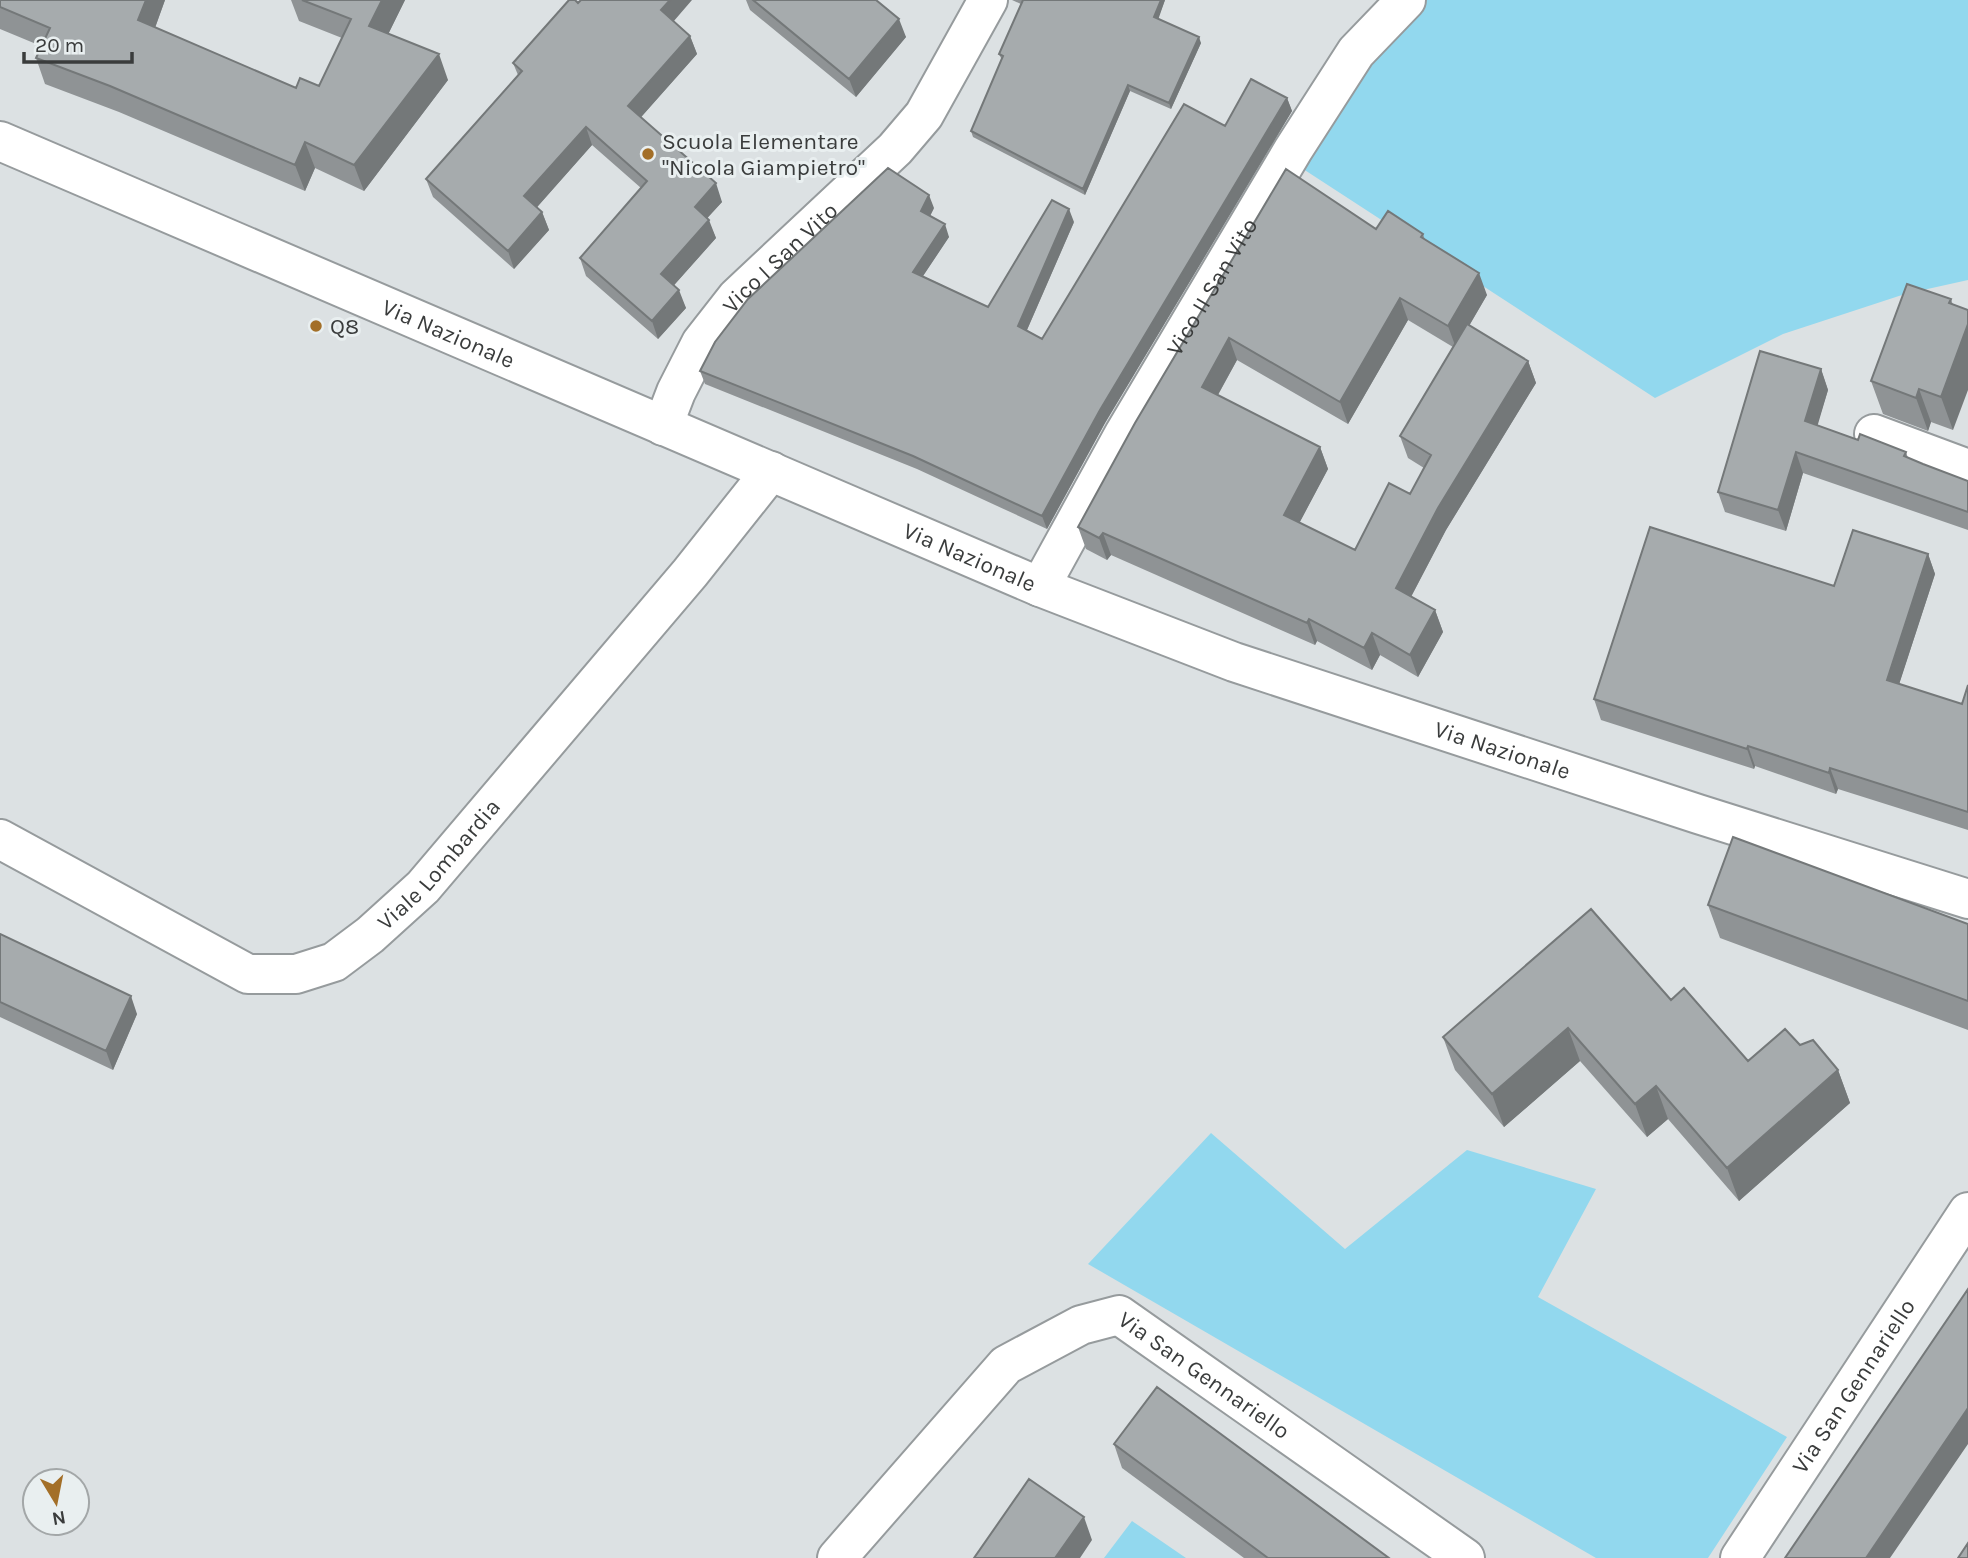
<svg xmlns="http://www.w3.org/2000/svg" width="1968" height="1558" viewBox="0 0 1968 1558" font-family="Karla,sans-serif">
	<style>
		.green { fill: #92d8ee }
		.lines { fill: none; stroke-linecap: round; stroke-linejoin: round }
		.minor-casing { stroke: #969b9d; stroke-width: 42 }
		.primary-casing { stroke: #969b9d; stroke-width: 42 }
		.minor { stroke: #fff; stroke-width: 38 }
		.primary { stroke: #fff; stroke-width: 38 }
		.wall { fill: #8f9395; fill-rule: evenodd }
		.shaded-wall { fill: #747879 }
		.building { fill: #a6abad; stroke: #747879; stroke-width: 2 }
		.poi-dot { fill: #a36f28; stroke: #e9eff0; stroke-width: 2.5 }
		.labels { text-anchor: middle; stroke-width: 6; stroke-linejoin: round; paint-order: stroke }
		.poi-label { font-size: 23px; fill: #3a3c3c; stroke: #e9eff0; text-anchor: start }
		.street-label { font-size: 23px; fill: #3a3c3c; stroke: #e9eff0 }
	</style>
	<rect width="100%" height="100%" fill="#dce1e3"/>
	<path class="green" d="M1423 0H1968V280L1905 294 1783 334 1655 398 1297 165 1366 56Z
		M1211 1133 1345 1249 1467 1150 1596 1189 1538 1297 1787 1437 1708 1558H1596L1088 1264Z
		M1132 1521 1186 1558H1104Z"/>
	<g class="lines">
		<defs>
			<g id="minor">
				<path id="s1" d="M663 426 676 392 701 343 737 297 895 149 924 115 988 0"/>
				<path d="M1874 434 1968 469"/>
				<path id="s2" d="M1040 587 1124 434 1293 150 1356 52 1406 0"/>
				<path id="s3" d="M0 839 248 974H296L334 962 370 935 423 887 690 573 771 471"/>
				<path id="s4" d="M837 1558 1006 1365 1081 1325 1119 1315 1465 1558"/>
				<path id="s5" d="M1740 1558 1968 1212"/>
			</g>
			<g id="primary">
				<path id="s6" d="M0 141 1040 587 1234 662 1698 814 1968 899"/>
			</g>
		</defs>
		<use href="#minor" class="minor-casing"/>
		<use href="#primary" class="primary-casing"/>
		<use href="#minor" class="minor"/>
		<use href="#primary" class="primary"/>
	</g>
	<path class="wall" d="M0 0H165L155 28 296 88 319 86 342 38 299 21 291 0H405L388 34 448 80 364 191 315 168 305 191 119 112 45 84 36 58 41 46 0 29Z
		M746 0H876L906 37 856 97 750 10Z
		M1012 0H1165L1158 18 1201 43 1171 109 1130 91 1085 195 973 137 971 131 1002 60 999 54 1021 4Z
		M578 3 673 22 690 36 697 54 641 117 722 202 707 218 716 238 674 285 686 308 658 339 586 276 580 258 641 188 592 145 537 207 542 212 549 230 514 269 433 197 426 179 518 75 513 63Z
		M1287 98 1292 111 1105 423 1047 529 917 469 705 384 700 371 934 208 930 216 949 237 923 276 988 307 1074 222 1027 330 1042 339 1225 126Z
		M1286 169 1376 229 1423 234 1425 240 1487 295 1469 326 1528 361 1536 383 1446 530 1411 597 1435 610 1443 632 1418 677 1380 655 1372 670 1317 641 1315 645 1111 555 1107 560 1086 549 1078 527ZM1408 320 1453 347 1400 436 1408 458 1424 468 1410 494 1355 550 1299 523 1328 469 1320 447 1218 395 1237 360 1348 424Z
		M1951 299 1953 305V430L1931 422 1928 431 1883 414 1871 381Z
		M1821 369 1828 390 1817 425 1858 440 1906 452 1908 458 1923 464 1968 481V530L1803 473 1786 531 1725 512 1718 492Z
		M1928 554 1935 574 1899 684 1962 704 1968 685V830L1838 789 1836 794 1755 766 1754 769 1601 720 1594 699 1834 586Z
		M1708 905 1968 924V1030L1720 938Z
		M0 934 137 1014 113 1070 0 1017Z
		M1671 1000 1748 1061 1800 1045 1838 1070 1850 1103 1739 1201 1668 1119 1647 1137 1580 1061 1504 1127 1455 1070 1443 1037Z
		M1114 1444 1389 1558H1244L1122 1468Z"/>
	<path class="shaded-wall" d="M146 0H165L148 47 138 20Z
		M382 0H405L379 53 369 26Z
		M670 0H692L667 29 661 10Z
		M1161 0H1165L1157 23 1154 17Z
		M899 19 906 37 856 97 849 79Z
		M690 36 697 54 635 124 628 106Z
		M1199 37 1201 43 1171 109 1169 103Z
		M439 54 448 80 364 191 354 165Z
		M1128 85 1130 91 1085 195 1083 189Z
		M1287 98 1292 111 1105 423 1047 529 1042 516 1100 410Z
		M586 127 592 145 531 214 524 196Z
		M305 142 315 168 305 191 295 165Z
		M716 183 722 202 701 225 695 207Z
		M929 195 934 208 926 224 921 211Z
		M1069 209 1074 222 1023 339 1018 326Z
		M542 212 549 230 514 269 508 251Z
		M709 220 716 238 668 292 661 274Z
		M945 224 949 237 917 285 913 272Z
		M1479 273 1487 295 1456 348 1448 326Z
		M679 290 686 308 658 339 652 321Z
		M1400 298 1408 320 1348 424 1340 402Z
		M1968 324V390L1953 430 1941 397Z
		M1229 338 1237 360 1210 409 1202 387Z
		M1528 361 1536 383 1446 530 1404 610 1396 588 1438 508Z
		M1821 369 1828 390 1813 441 1805 421Z
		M1919 389 1931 422 1928 431 1916 398Z
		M1320 447 1328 469 1292 537 1284 515Z
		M1796 452 1803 473 1786 531 1778 510Z
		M1103 533 1111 555 1107 560 1099 538Z
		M1928 554 1935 574 1894 700 1887 680Z
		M1435 610 1443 632 1418 677 1410 655Z
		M1309 619 1317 641 1315 645 1307 623Z
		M1372 633 1380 655 1372 670 1364 648Z
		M1748 746 1755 766 1754 769 1747 749Z
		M1830 768 1838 789 1836 794 1829 773Z
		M131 996 137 1014 113 1070 106 1051Z
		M1568 1028 1580 1061 1504 1127 1492 1094Z
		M1838 1070 1850 1103 1739 1201 1727 1168Z
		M1656 1086 1668 1119 1647 1137 1635 1104Z
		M1968 1408V1444L1890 1558H1866Z
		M1084 1517 1092 1540 1080 1558H1055Z"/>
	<path class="building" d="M0 0H146L138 20 296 88 300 78 319 86 351 19 302 0H382L369 26 439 54 354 165 305 142 295 165 110 86 36 58 50 28 0 7Z
		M569 0H575L578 3 581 0H670L661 10 690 36 628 106 716 183 695 207 709 220 661 274 679 290 652 321 580 258 647 181 586 127 524 196 542 212 508 251 426 179 522 71 513 63Z
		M753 0H876L899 19 849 79Z
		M1023 0H1161L1154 17 1199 37 1169 103 1128 85 1083 189 971 131 1003 56 999 54Z
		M1251 79 1287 98 1100 410 1042 516 913 456 700 371 715 342 748 299 888 168 929 195 921 211 945 224 913 272 988 307 1052 200 1069 209 1018 326 1042 339 1184 104 1225 126Z
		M1286 169 1376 229 1388 211 1423 234 1421 237 1479 273 1448 326 1400 298 1340 402 1229 338 1202 387 1320 447 1284 515 1355 550 1389 483 1410 494 1431 455 1400 436 1467 324 1528 361 1438 508 1396 588 1435 610 1410 655 1372 633 1364 648 1309 619 1307 623 1103 533 1099 538 1078 527 1135 423Z
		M1907 284 1951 299 1949 303 1968 310V324L1941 397 1919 389 1916 398 1871 381Z
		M1760 351 1821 369 1805 421 1858 440 1860 434 1906 452 1904 456 1923 464 1968 481V512L1796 452 1778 510 1718 492Z
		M1650 527 1834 586 1853 530 1928 554 1887 680 1962 704 1968 685V812L1830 768 1829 773 1748 746 1747 749 1594 699Z
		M1733 837 1968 924V1001L1708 905Z
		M1591 909 1671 1000 1684 988 1748 1061 1785 1029 1800 1045 1813 1040 1838 1070 1727 1168 1656 1086 1635 1104 1568 1028 1492 1094 1443 1037Z
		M0 934 131 996 106 1051 0 1002Z
		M1968 1289V1408L1866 1558H1785Z
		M1157 1387 1389 1558H1268L1114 1444Z
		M1029 1479 1084 1517 1055 1558H974Z
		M1968 1543V1558H1958Z"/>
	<g class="poi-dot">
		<circle cx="648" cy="154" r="7"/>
		<circle cx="316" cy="326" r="7"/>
	</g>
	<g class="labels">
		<g class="poi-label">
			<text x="662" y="149">Scuola Elementare<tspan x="662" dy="26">"Nicola Giampietro"</tspan></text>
			<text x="330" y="334">Q8</text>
		</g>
		<g class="street-label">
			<text dy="8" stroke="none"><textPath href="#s1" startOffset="208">Vico I San Vito</textPath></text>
			<text dy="8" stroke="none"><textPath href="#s2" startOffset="346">Vico II San Vito</textPath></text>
			<text dy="8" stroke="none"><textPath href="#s6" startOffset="488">Via Nazionale</textPath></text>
			<text dy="8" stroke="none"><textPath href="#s6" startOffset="1055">Via Nazionale</textPath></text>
			<text dy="8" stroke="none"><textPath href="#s6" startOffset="1622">Via Nazionale</textPath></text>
			<text dy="8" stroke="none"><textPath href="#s3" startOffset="514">Viale Lombardia</textPath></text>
			<text dy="8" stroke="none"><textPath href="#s4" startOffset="485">Via San Gennariello</textPath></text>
			<text dy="8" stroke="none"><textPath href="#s5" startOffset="206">Via San Gennariello</textPath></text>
		</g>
	</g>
	<g transform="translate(56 1502) rotate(170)"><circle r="33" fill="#e9eff0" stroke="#a3a7a8" stroke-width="2"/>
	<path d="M0-5L12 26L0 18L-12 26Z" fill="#a36f28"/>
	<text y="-10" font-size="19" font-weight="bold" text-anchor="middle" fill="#3a3c3c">N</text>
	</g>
	<path d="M24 52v10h108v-10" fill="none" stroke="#3a3c3c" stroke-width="3.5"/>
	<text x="35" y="52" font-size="21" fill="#3a3c3c" stroke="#e9eff0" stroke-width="5" paint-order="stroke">20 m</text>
</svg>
